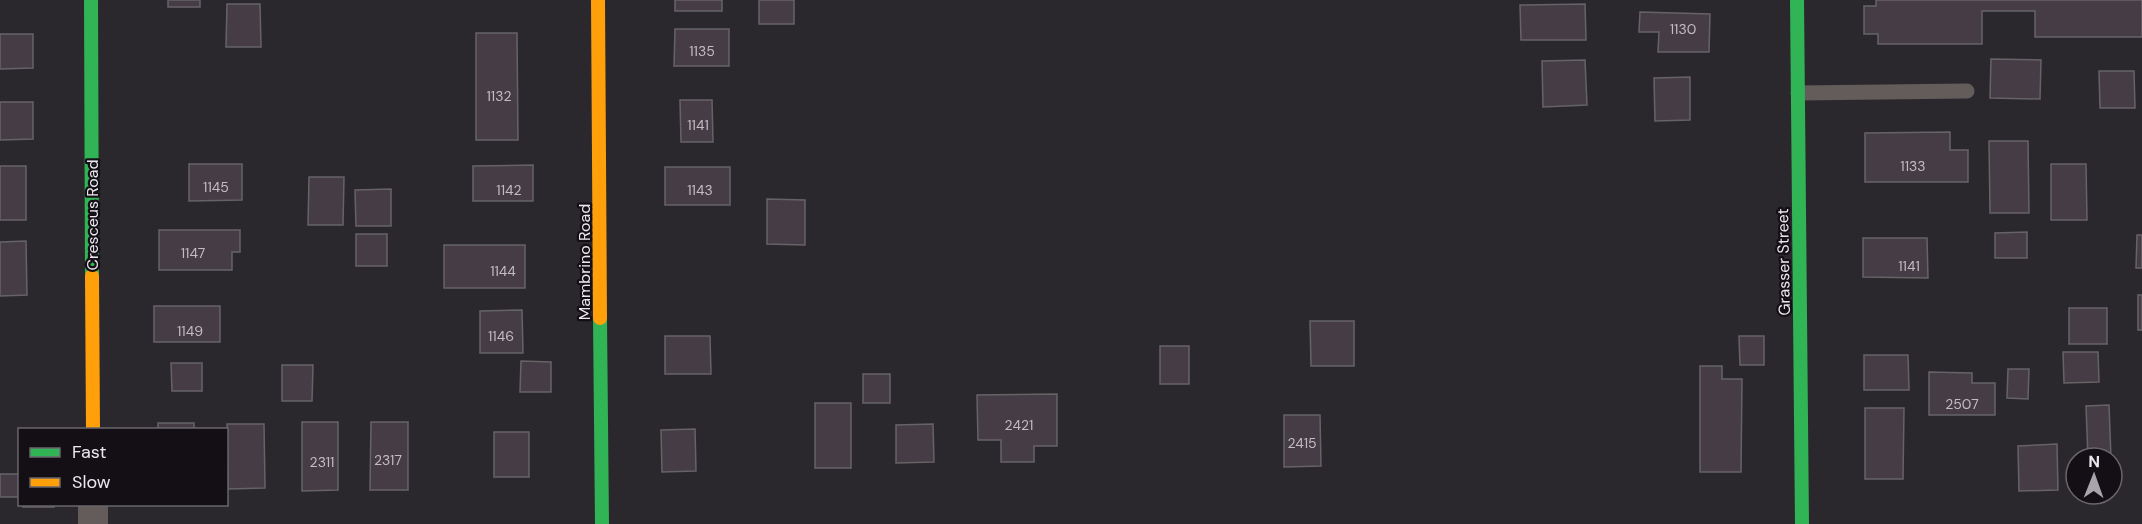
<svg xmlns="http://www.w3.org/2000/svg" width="2142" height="524" viewBox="0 0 2142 524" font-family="'DM Sans',sans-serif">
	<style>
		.building { fill: #453c45; stroke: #666367; stroke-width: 1.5 }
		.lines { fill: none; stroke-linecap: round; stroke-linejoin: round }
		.lane { stroke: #635c5b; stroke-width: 15 }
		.street { stroke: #635c5b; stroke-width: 30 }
		.fast { stroke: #30b455; stroke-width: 14 }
		.slow { stroke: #ff9f0a; stroke-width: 14 }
		.labels { text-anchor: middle; stroke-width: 4.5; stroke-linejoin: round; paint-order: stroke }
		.number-label { font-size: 14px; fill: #c2bcc4 }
		.street-label { font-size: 16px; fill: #ece7ef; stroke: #130f15 }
	</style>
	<rect width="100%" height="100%" fill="#2b282d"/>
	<path class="building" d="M168 0H200V7H168Z
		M675 0H722V11H675Z
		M759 0H794V24H759Z
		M1876 0H2142V37H2035V11H1982V44H1878V34H1864V6H1876Z
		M227 4H260L261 47H226Z
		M1585 4 1586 40H1521L1520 5Z
		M1640 12 1710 14 1709 52H1658L1659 32H1639Z
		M675 29H729V66H674Z
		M476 33H517L518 140H476Z
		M0 34H33V68L0 69Z
		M1991 59 2041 60 2040 99 1990 98Z
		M1585 60 1587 105 1543 107 1542 61Z
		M2099 71H2134L2135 108H2100Z
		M1690 77V120L1655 121 1654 78Z
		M680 100H712L713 142H681Z
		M0 102H33V139L0 140Z
		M1950 132V150H1968V182H1865V133Z
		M1989 141H2028L2029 213H1990Z
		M189 164H242V200L189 201Z
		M2051 164H2086L2087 220H2051Z
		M533 165V201H473V166Z
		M0 166H26V220H0Z
		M665 167H730V205H665Z
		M309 177H344L343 225H308Z
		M391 189V226H356L355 190Z
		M767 199 805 200V245L767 244Z
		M159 230H240V252H232V270H159Z
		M2027 232V258H1995V233Z
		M356 234H387V266H356Z
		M2137 235H2142V268H2136Z
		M1863 238H1927L1928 278 1863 277Z
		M26 241 27 295 0 296V242Z
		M444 245H525V288H444Z
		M2138 295H2142V330H2138Z
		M154 306H220V342H154Z
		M2069 308H2107V344H2069Z
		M522 310 523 353H480V311Z
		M1310 321H1354V366H1311Z
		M665 336H710L711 374H665Z
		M1739 336H1764V365H1740Z
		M1160 346H1189V384H1160Z
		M2063 352H2098L2099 382 2064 383Z
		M1864 355H1908L1909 390H1864Z
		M521 361 551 362V392H520Z
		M171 363H202V391H172Z
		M282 365H313L312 401H282Z
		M1700 366H1722V379H1742L1741 472H1700Z
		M2008 369H2029L2028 399 2007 398Z
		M1929 372 1972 373V383H1995V415H1929Z
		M863 374H890V403H863Z
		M1057 394V446H1034V462H1001V440H978L977 395Z
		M815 403H851V468H815Z
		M2109 405 2111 458H2088L2086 406Z
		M1865 408H1904L1903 479H1865Z
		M1284 415H1320L1321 466 1284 467Z
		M302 422H338V490L302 491Z
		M371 422H408V490H370Z
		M158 423H194V430H158Z
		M227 424H264L265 488 228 489Z
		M933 424 934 462 896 463V425Z
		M695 429 696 471 662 472 661 430Z
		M494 432H529V477H494Z
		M2057 444 2058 490 2019 491 2018 446Z
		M0 474H20V497H0Z
		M23 504H54V507H23Z"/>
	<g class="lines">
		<path class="lane" d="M1798 93 1967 91"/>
		<path class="street" d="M93 504V524"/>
		<path class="fast" d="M91 0 92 276
			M1797 0 1802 524
			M600 318 602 524"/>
		<path class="slow" d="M598 0 600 318
			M92 276 93 430"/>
	</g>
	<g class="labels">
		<g class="number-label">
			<text x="1683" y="34">1130</text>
			<text x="702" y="56">1135</text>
			<text x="499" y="101">1132</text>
			<text x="698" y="130">1141</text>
			<text x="1913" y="171">1133</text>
			<text x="216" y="192">1145</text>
			<text x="509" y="195">1142</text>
			<text x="700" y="195">1143</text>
			<text x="193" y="258">1147</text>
			<text x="1909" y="271">1141</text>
			<text x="503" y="276">1144</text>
			<text x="190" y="336">1149</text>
			<text x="501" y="341">1146</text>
			<text x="1962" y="409">2507</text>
			<text x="1019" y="430">2421</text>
			<text x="1302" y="448">2415</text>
			<text x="388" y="465">2317</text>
			<text x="322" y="467">2311</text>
		</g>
		<g class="street-label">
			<text transform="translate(92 215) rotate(-90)" y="6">Cresceus Road</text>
			<text transform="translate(584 262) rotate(-90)" y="6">Mambrino Road</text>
			<text transform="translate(1783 262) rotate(-91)" y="6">Grasser Street</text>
		</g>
	</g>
	<rect x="18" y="428" width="210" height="78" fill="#130f15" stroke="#6a656c" stroke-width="1.5"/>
	<rect x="30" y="448" width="30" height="9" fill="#30b455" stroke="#6a656c" stroke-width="1.5"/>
	<text x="72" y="458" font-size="18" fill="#ece7ef">Fast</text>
	<rect x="30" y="478" width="30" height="9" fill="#ff9f0a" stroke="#6a656c" stroke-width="1.5"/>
	<text x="72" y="488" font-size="18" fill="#ece7ef">Slow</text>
	<g transform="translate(2094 476) rotate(1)"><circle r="28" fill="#130f15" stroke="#6a656c" stroke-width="1.5"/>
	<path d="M0-4.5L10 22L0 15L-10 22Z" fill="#a8a4ab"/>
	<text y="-9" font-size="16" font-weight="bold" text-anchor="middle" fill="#ece7ef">N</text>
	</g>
</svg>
